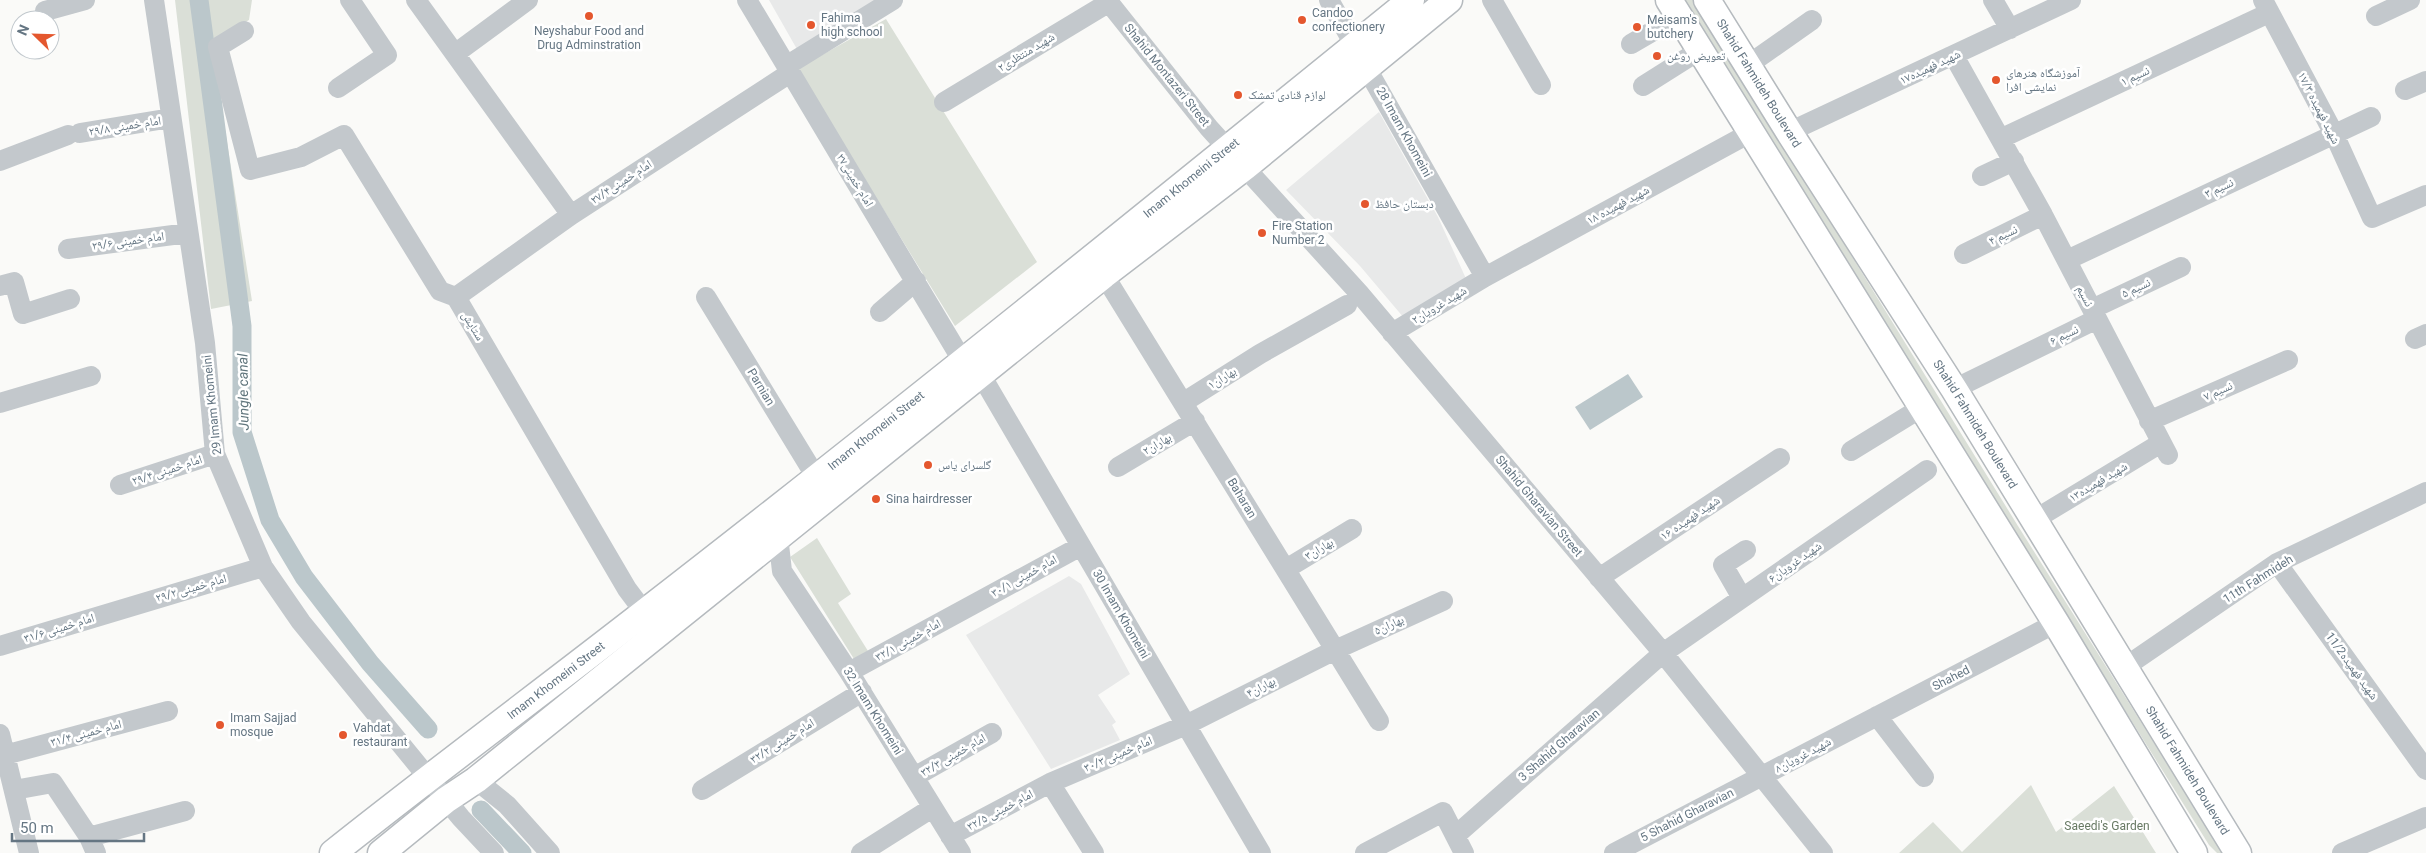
<svg xmlns="http://www.w3.org/2000/svg" width="2426" height="853" viewBox="0 0 2426 853" font-family="Roboto,'Noto Naskh Arabic',sans-serif">
	<style>
		.built { fill: #e8e9e9 }
		.green { fill: #dadfd7 }
		.water { fill: #bbc7cb }
		.lines { fill: none; stroke-linecap: round; stroke-linejoin: round }
		.canal { stroke: #bbc7cb; stroke-width: 19 }
		.major-casing { stroke: #b5babe; stroke-width: 29 }
		.minor { stroke: #c3c8cc; stroke-width: 20 }
		.major { stroke: #fff; stroke-width: 26 }
		.poi-dot { fill: #e4572e; stroke: #fff; stroke-width: 2 }
		.labels { text-anchor: middle; stroke-width: 5; stroke-linejoin: round; paint-order: stroke }
		.poi-label { font-size: 12px; fill: #657683; stroke: #fff; text-anchor: start }
		.street-label { font-size: 12px; fill: #657683; stroke: #fff }
		.park-label { font-size: 12px; fill: #687a64; stroke: #fff }
		.water-label { font-size: 14px; font-style: italic; fill: #60757c; stroke: #fff }
	</style>
	<rect width="100%" height="100%" fill="#fafaf8"/>
	<path class="built" d="M769 0H880L798 51Z
		M1379 112 1438 217 1468 283 1404 318 1360 266 1286 190Z
		M1069 576 1081 584 1130 674 1098 695 1116 722 1112 725 1120 740 1051 769 966 635Z"/>
	<path class="green" d="M175 0H252L249 20 211 40 252 301 211 309Z
		M1682 0H1694L2018 526 2223 853H2217L2209 845Z
		M886 19 1037 262 955 326 797 69Z
		M817 538 851 594 838 603 868 651 854 659 790 557Z
		M2031 785 2056 832 2114 786 2156 853H1899L1933 822 1962 852Z"/>
	<path class="water" d="M1628 374 1643 397 1590 430 1575 407Z"/>
	<g class="lines">
		<path class="canal" d="M199 0 242 326V432L270 520 304 577 370 663 428 729
			M481 810 522 853"/>
		<defs>
			<g id="major">
				<path d="M1669 0 2056 623 2194 853"/>
				<path id="s1" d="M1707 0 1789 132 1954 389 2238 853"/>
				<path id="s2" d="M333 853C436 771 541 693 645 612 903 412 1157 206 1411 0"/>
				<path d="M381 853 446 800 476 780 1104 275 1245 167 1449 0"/>
			</g>
		</defs>
		<use href="#major" class="major-casing"/>
		<path class="minor" d="M154 0 205 343 215 454 263 567 301 622 461 818 494 853
			M416 0 571 215
			M747 0 962 360
			M1107 0 1209 128 1359 293 1663 653 1823 853
			M1329 0 1355 46
			M1492 0 1541 85
			M1993 0 2010 29
			M2263 0 2334 134 2372 218 2426 195
			M45 11 85 0
			M2376 16 2410 0
			M244 31 218 47 250 170 301 157 344 135 440 291 456 297 627 589 645 613
			M1631 44 1679 16
			M456 53 528 0
			M1954 56 2043 215 2168 455
			M1748 65 1812 20
			M786 66 893 0
			M1366 67 1485 277
			M1643 86 1700 50
			M338 88 387 55 350 0
			M2405 90 2426 81
			M944 102 1108 3
			M1789 132 2071 0
			M80 133 171 118
			M2002 138 2269 13
			M0 161 68 135
			M1982 176 2014 161
			M68 249 188 233
			M1964 254 2043 215
			M2067 260 2371 117
			M1104 275 1379 721
			M0 286 14 282 23 314 70 299
			M456 297 571 215 790 73
			M706 297 816 477
			M2092 309 2181 267
			M880 312 916 281
			M1392 333 1485 277 1750 133
			M2415 339 2426 334
			M981 375 1261 853
			M1954 389 2097 319
			M1184 402 1260 354 1347 305
			M0 403 91 376
			M2149 421 2288 360
			M1851 451 1921 408
			M1118 467 1195 421
			M120 485 215 454
			M2034 520 2161 443
			M778 536 782 571 849 672 961 853
			M2277 563 2426 770
			M1286 569 1352 529
			M1599 578 1780 458
			M1742 598 1723 565 1746 550
			M0 646 263 567
			M2125 667 2277 563 2426 492
			M849 672 1081 546
			M1877 716 1924 777
			M0 734 29 853
			M5 755 168 711
			M914 777 992 733
			M476 780 507 805 550 853
			M1050 783 1094 853
			M14 790 53 783 89 837 96 853
			M702 790 862 692
			M950 836 1050 783 1186 725 1335 650 1443 601
			M1455 836 1663 653 1927 470
			M89 837 185 811
			M861 853 932 808
			M1365 853 1443 812 1464 853
			M1614 853 2056 623
			M2342 853 2426 817"/>
		<use href="#major" class="major"/>
	</g>
	<g class="poi-dot">
		<circle cx="589" cy="16" r="5"/>
		<circle cx="1302" cy="20" r="5"/>
		<circle cx="811" cy="25" r="5"/>
		<circle cx="1637" cy="27" r="5"/>
		<circle cx="1657" cy="56" r="5"/>
		<circle cx="1996" cy="80" r="5"/>
		<circle cx="1238" cy="95" r="5"/>
		<circle cx="1365" cy="204" r="5"/>
		<circle cx="1262" cy="233" r="5"/>
		<circle cx="928" cy="465" r="5"/>
		<circle cx="876" cy="499" r="5"/>
		<circle cx="220" cy="725" r="5"/>
		<circle cx="343" cy="735" r="5"/>
	</g>
	<g class="labels">
		<g class="poi-label">
			<text x="1312" y="17">Candoo<tspan x="1312" dy="14">confectionery</tspan></text>
			<text x="821" y="22">Fahima<tspan x="821" dy="14">high school</tspan></text>
			<text x="1647" y="24">Meisam's<tspan x="1647" dy="14">butchery</tspan></text>
			<text x="589" y="35" text-anchor="middle">Neyshabur Food and<tspan x="589" dy="14">Drug Adminstration</tspan></text>
			<text x="1667" y="60">تعویض روغن</text>
			<text x="2006" y="77">آموزشگاه هنرهای<tspan x="2006" dy="14">نمایشی افرا</tspan></text>
			<text x="1248" y="99">لوازم قنادی تمشک</text>
			<text x="1375" y="208">دبستان حافظ</text>
			<text x="1272" y="230">Fire Station<tspan x="1272" dy="14">Number 2</tspan></text>
			<text x="938" y="469">گلسرای یاس</text>
			<text x="886" y="503">Sina hairdresser</text>
			<text x="230" y="722">Imam Sajjad<tspan x="230" dy="14">mosque</tspan></text>
			<text x="353" y="732">Vahdat<tspan x="353" dy="14">restaurant</tspan></text>
		</g>
		<g class="street-label">
			<text transform="translate(1026 52) rotate(-31)" y="4">شهید منتظری۲</text>
			<text transform="translate(1930 67) rotate(-25)" y="4">شهید فهمیده۱۷</text>
			<text transform="translate(1167 75) rotate(51)" y="4">Shahid Montazeri Street</text>
			<text transform="translate(2135 76) rotate(-25)" y="4">نسیم ۱</text>
			<text dy="4" stroke="none"><textPath href="#s1" startOffset="98">Shahid Fahmideh Boulevard</textPath></text>
			<text transform="translate(2319 108) rotate(63)" y="4">شهید فهمیده ۱۷/۳</text>
			<text transform="translate(125 126) rotate(-9)" y="4">امام خمینی ۲۹/۸</text>
			<text transform="translate(1404 132) rotate(61)" y="4">28 Imam Khomeini</text>
			<text dy="4" stroke="none"><textPath href="#s2" startOffset="1092">Imam Khomeini Street</textPath></text>
			<text transform="translate(855 180) rotate(59)" y="4">امام خمینی۲۷</text>
			<text transform="translate(621 182) rotate(-33)" y="4">امام خمینی۲۷/۴</text>
			<text transform="translate(2219 188) rotate(-25)" y="4">نسیم ۳</text>
			<text transform="translate(1618 205) rotate(-28)" y="4">شهید فهمیده ۱۸</text>
			<text transform="translate(2003 235) rotate(-26)" y="4">نسیم ۴</text>
			<text transform="translate(128 241) rotate(-8)" y="4">امام خمینی ۲۹/۶</text>
			<text transform="translate(2136 288) rotate(-25)" y="4">نسیم ۵</text>
			<text transform="translate(2085 296) rotate(63)" y="4">نسیم</text>
			<text transform="translate(1439 305) rotate(-31)" y="4">شهید غرویان۲</text>
			<text transform="translate(473 326) rotate(59)" y="4">ستایش</text>
			<text transform="translate(2064 335) rotate(-26)" y="4">نسیم ۶</text>
			<text transform="translate(1222 378) rotate(-32)" y="4">بهاران۱</text>
			<text transform="translate(761 387) rotate(59)" y="4">Parnian</text>
			<text transform="translate(2218 391) rotate(-24)" y="4">نسیم ۷</text>
			<text transform="translate(212 405) rotate(-96)" y="4">29 Imam Khomeini</text>
			<text dy="4" stroke="none"><textPath href="#s1" startOffset="502">Shahid Fahmideh Boulevard</textPath></text>
			<text dy="4" stroke="none"><textPath href="#s2" startOffset="688">Imam Khomeini Street</textPath></text>
			<text transform="translate(1157 444) rotate(-31)" y="4">بهاران۲</text>
			<text transform="translate(167 470) rotate(-18)" y="4">امام خمینی ۲۹/۴</text>
			<text transform="translate(2098 482) rotate(-31)" y="4">شهید فهمیده۱۳</text>
			<text transform="translate(1242 498) rotate(59)" y="4">Baharan</text>
			<text transform="translate(1539 506) rotate(50)" y="4">Shahid Gharavian Street</text>
			<text transform="translate(1690 518) rotate(-34)" y="4">شهید فهمیده ۱۶</text>
			<text transform="translate(1319 549) rotate(-31)" y="4">بهاران۳</text>
			<text transform="translate(1795 562) rotate(-35)" y="4">شهید غرویان۶</text>
			<text transform="translate(1024 576) rotate(-29)" y="4">امام خمینی ۳۰/۱</text>
			<text transform="translate(2258 579) rotate(-32)" y="4">11th Fahmideh</text>
			<text transform="translate(191 588) rotate(-16)" y="4">امام خمینی ۲۹/۲</text>
			<text transform="translate(1121 614) rotate(60)" y="4">30 Imam Khomeini</text>
			<text transform="translate(1389 625) rotate(-24)" y="4">بهاران۵</text>
			<text transform="translate(59 628) rotate(-17)" y="4">امام خمینی ۳۱/۶</text>
			<text transform="translate(908 640) rotate(-29)" y="4">امام خمینی ۳۲/۱</text>
			<text transform="translate(2352 666) rotate(54)" y="4">شهید فهمیده11/2</text>
			<text transform="translate(1951 678) rotate(-27)" y="4">Shahed</text>
			<text dy="4" stroke="none"><textPath href="#s2" startOffset="282">Imam Khomeini Street</textPath></text>
			<text transform="translate(1261 687) rotate(-27)" y="4">بهاران۴</text>
			<text transform="translate(873 711) rotate(58)" y="4">32 Imam Khomeini</text>
			<text transform="translate(86 733) rotate(-15)" y="4">امام خمینی ۳۱/۴</text>
			<text transform="translate(782 741) rotate(-32)" y="4">امام خمینی ۳۲/۲</text>
			<text transform="translate(1559 745) rotate(-41)" y="4">3 Shahid Gharavian</text>
			<text transform="translate(1118 754) rotate(-23)" y="4">امام خمینی ۳۰/۳</text>
			<text transform="translate(953 755) rotate(-30)" y="4">امام خمینی ۳۲/۳</text>
			<text transform="translate(1803 755) rotate(-28)" y="4">شهید غرویان۸</text>
			<text dy="4" stroke="none"><textPath href="#s1" startOffset="908">Shahid Fahmideh Boulevard</textPath></text>
			<text transform="translate(1000 810) rotate(-28)" y="4">امام خمینی ۳۲/۵</text>
			<text transform="translate(1687 815) rotate(-27)" y="4">5 Shahid Gharavian</text>
		</g>
		<g class="park-label">
			<text x="2107" y="830">Saeedi's Garden</text>
		</g>
		<g class="water-label">
			<text transform="translate(243 392) rotate(-91)" y="5">Jungle canal</text>
		</g>
	</g>
	<g transform="translate(35 35) rotate(293)"><circle r="24" fill="#ffffff" stroke="#c1c8cd"/>
	<path d="M0-4L9 19L0 12L-9 19Z" fill="#e4572e"/>
	<text y="-8" font-size="14" font-weight="bold" text-anchor="middle" fill="#657683">N</text>
	</g>
	<path d="M12 833v8h132v-8" fill="none" stroke="#657683" stroke-width="2.5"/>
	<text x="20" y="833" font-size="15" fill="#657683" stroke="#ffffff" stroke-width="4" paint-order="stroke">50 m</text>
</svg>
